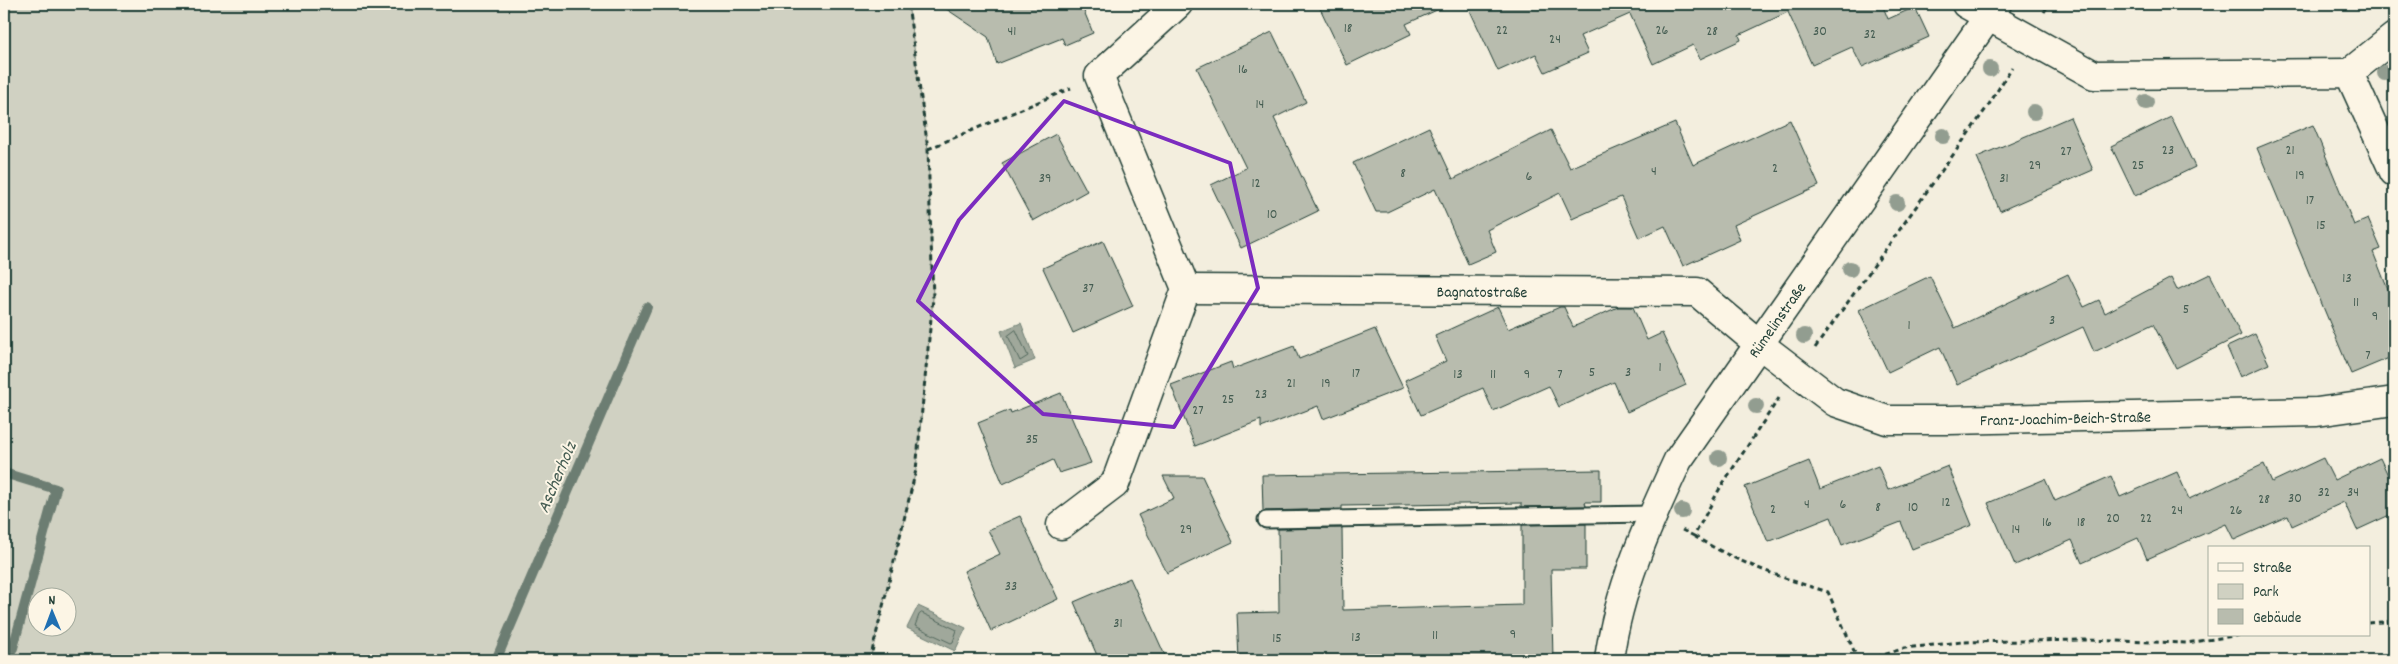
<svg xmlns="http://www.w3.org/2000/svg" width="2398" height="664" viewBox="0 0 2398 664" font-family="Dekko,sans-serif">
	<style>
		.green { fill: #d0d1c2; stroke: #78877b; fill-rule: evenodd }
		.water { fill: #a0a89b; stroke: #6c7d72 }
		.lines { fill: none; stroke-linecap: round; stroke-linejoin: round }
		.shore { stroke: #53685d; stroke-width: 1 }
		.stream { stroke: #6c7d72; stroke-width: 10 }
		.building { fill: #b8bcae; stroke: #1f3d34 }
		.lane-casing { stroke: #1f3d34; stroke-width: 19 }
		.street-casing { stroke: #1f3d34; stroke-width: 31 }
		.path { stroke: #1f3d34; stroke-width: 3; stroke-dasharray: 5 4; stroke-linecap: butt }
		.lane { stroke: #fcf5e5; stroke-width: 15 }
		.street { stroke: #fcf5e5; stroke-width: 28 }
		.tree { fill: #929d90 }
		.marked { fill: none; stroke: #7b2cbf; stroke-width: 4; stroke-linejoin: round }
		.labels { text-anchor: middle; stroke-width: 4; stroke-linejoin: round; paint-order: stroke }
		.number-label { font-size: 14px; fill: #455d52 }
		.street-label { font-size: 16px; fill: #1f3d34; stroke: #fcf5e5 }
		.water-label { font-size: 18px; font-style: italic; fill: #465d53; stroke: #fcf5e5 }
	</style>
	<rect width="100%" height="100%" fill="#f3eede"/>
	<filter id="ink" filterUnits="userSpaceOnUse"><feTurbulence type="fractalNoise" baseFrequency=".02" numOctaves="2"/><feDisplacementMap in="SourceGraphic" scale="10" xChannelSelector="R" yChannelSelector="G"/><feConvolveMatrix kernelMatrix="1 2 1 2 8 2 1 2 1" color-interpolation-filters="sRGB"/></filter>
	<g filter="url(#ink)">
		<path class="green" d="M4 4H908L928 149 933 298 916 470 870 660H4ZM38 596H68V626H38Z"/>
		<path class="water" d="M1021 323 1035 360 1015 368 1001 331Z
			M918 606 966 628 955 651 907 628Z"/>
		<g class="lines">
			<path class="shore" d="M1016 330 1028 356 1020 361 1008 336Z
				M922 613 957 630 953 642 951 643 915 626 919 615Z"/>
			<path class="stream" d="M4 473 56 489 13 648 5 660
				M496 660 647 307"/>
		</g>
		<path class="building" d="M939 4H1081L1093 33 1065 45 1062 38 997 64 988 37Z
			M1318 4H1450L1406 24 1411 34 1347 65Z
			M1467 4H1882L1888 19 1915 7 1929 37 1862 67 1852 47 1812 65 1788 12 1739 35 1741 40 1700 59 1693 45 1653 64 1630 14 1580 36 1588 53 1545 72 1536 54 1498 71Z
			M1272 32 1306 102 1274 118 1318 211 1241 248 1211 185 1246 168 1197 68Z
			M2070 117 2093 170 2000 211 1977 157Z
			M2171 117 2195 167 2135 196 2111 146Z
			M1790 120 1819 186 1734 225 1740 240 1683 266 1665 226 1639 238 1621 197 1572 219 1560 193 1487 230 1496 252 1468 264 1435 189 1387 212H1376L1353 163 1429 127 1453 179 1551 130 1570 168 1675 123 1693 165Z
			M2313 125 2354 225 2368 219 2381 249 2373 252 2394 305V356L2351 374 2257 148Z
			M1056 134 1087 191 1033 221 1002 163Z
			M1103 241 1133 306 1073 333 1043 268Z
			M2068 274 2084 307 2099 300 2105 313 2171 278 2177 290 2210 274 2241 335 2176 368 2153 324 2094 352 2083 327 1957 385 1940 347 1888 372 1859 310 1930 276 1955 328Z
			M1498 307 1508 329 1560 307H1564L1573 327 1618 307H1633L1647 340 1662 333 1686 385 1627 412 1614 382 1559 407 1549 386 1493 411 1483 388 1421 415 1405 380 1446 361 1435 336Z
			M1375 329 1403 388 1323 419 1318 406 1261 428V420L1195 446 1171 385 1231 362 1233 369 1294 346 1299 359Z
			M2255 334 2269 364 2240 377 2227 347Z
			M1061 393 1091 463 1059 473 1053 460 1003 484 978 423 1010 410 1011 413Z
			M2323 458 2334 480 2380 458 2394 488V513L2357 530 2344 502 2292 526 2288 516 2234 540 2226 524 2147 559 2138 538 2082 563 2072 540 2015 565 1988 503 2045 479 2055 501 2111 476 2120 497 2177 472 2189 499 2264 464 2272 482Z
			M1809 461 1820 489 1878 466 1888 490 1948 466 1972 525 1912 549 1901 522 1842 545 1831 517 1768 542 1745 487Z
			M1601 470V502H1585L1586 506 1521 507V503L1342 506V509L1263 511 1262 475Z
			M1163 476H1202L1233 542 1167 573 1138 515 1174 498Z
			M1020 516 1058 599 991 631 964 571 1000 554 988 530Z
			M1586 524V569H1551L1553 660H1239L1237 613 1279 612 1278 529 1342 528 1343 610 1522 605V525Z
			M1130 578 1167 660H1099L1074 602Z"/>
		<g class="lines">
			<defs>
				<path id="lane" d="M1266 520 1652 514"/>
				<g id="street">
					<path d="M1966 4 2094 75 2349 73 2394 172"/>
					<path d="M2349 73 2394 37"/>
					<path id="s1" d="M1186 289 1697 292 1759 344 1835 402 1887 420H1949L2317 412 2394 401"/>
					<path d="M1061 525 1115 484 1186 289 1099 76 1178 4"/>
					<path id="s2" d="M1609 660C1618 590 1648 524 1678 460L1997 4"/>
				</g>
			</defs>
			<use href="#lane" class="lane-casing"/>
			<use href="#street" class="street-casing"/>
			<path class="path" d="M2044 12 2049 4
				M928 149 1071 88
				M1815 348 1988 106 2012 67
				M1682 530 1694 536 1720 488 1779 398
				M1694 536C1738 563 1779 577 1828 592L1858 660
				M2369 623 2394 621
				M870 660 916 470 933 298 928 149 908 4
				M1868 660 1905 648 1962 642 2084 640 2186 643 2241 635"/>
			<use href="#lane" class="lane"/>
			<use href="#street" class="street"/>
		</g>
		<g class="tree">
			<circle cx="1990" cy="69" r="8"/>
			<circle cx="2385" cy="73" r="8"/>
			<circle cx="2146" cy="102" r="8"/>
			<circle cx="2034" cy="112" r="8"/>
			<circle cx="1943" cy="136" r="8"/>
			<circle cx="1897" cy="203" r="8"/>
			<circle cx="1850" cy="269" r="8"/>
			<circle cx="1804" cy="336" r="8"/>
			<circle cx="1756" cy="406" r="8"/>
			<circle cx="1719" cy="458" r="8"/>
			<circle cx="1682" cy="511" r="8"/>
		</g>
	</g>
	<path class="marked" d="M1064 101 1230 163 1258 288 1174 427 1043 414 918 301 959 220Z"/>
	<g class="labels">
		<g class="number-label">
			<text x="1348" y="32">18</text>
			<text x="1502" y="34">22</text>
			<text x="1662" y="34">26</text>
			<text x="1012" y="35">41</text>
			<text x="1712" y="35">28</text>
			<text x="1820" y="35">30</text>
			<text x="1870" y="38">32</text>
			<text x="1555" y="43">24</text>
			<text x="1243" y="73">16</text>
			<text x="1260" y="108">14</text>
			<text x="2168" y="154">23</text>
			<text x="2290" y="154">21</text>
			<text x="2066" y="155">27</text>
			<text x="2035" y="169">29</text>
			<text x="2138" y="169">25</text>
			<text x="1775" y="172">2</text>
			<text x="1654" y="175">4</text>
			<text x="1403" y="177">8</text>
			<text x="2300" y="179">19</text>
			<text x="1529" y="180">6</text>
			<text x="1045" y="182">39</text>
			<text x="2004" y="182">31</text>
			<text x="1256" y="187">12</text>
			<text x="2310" y="204">17</text>
			<text x="1272" y="218">10</text>
			<text x="2321" y="229">15</text>
			<text x="2347" y="282">13</text>
			<text x="1088" y="292">37</text>
			<text x="2356" y="306">11</text>
			<text x="2186" y="313">5</text>
			<text x="2375" y="320">9</text>
			<text x="2052" y="324">3</text>
			<text x="1909" y="329">1</text>
			<text x="2368" y="359">7</text>
			<text x="1660" y="371">1</text>
			<text x="1592" y="376">5</text>
			<text x="1628" y="376">3</text>
			<text x="1356" y="377">17</text>
			<text x="1458" y="378">13</text>
			<text x="1493" y="378">11</text>
			<text x="1527" y="378">9</text>
			<text x="1560" y="378">7</text>
			<text x="1291" y="387">21</text>
			<text x="1326" y="387">19</text>
			<text x="1261" y="398">23</text>
			<text x="1228" y="403">25</text>
			<text x="1198" y="414">27</text>
			<text x="1032" y="443">35</text>
			<text x="2324" y="496">32</text>
			<text x="2353" y="496">34</text>
			<text x="2295" y="502">30</text>
			<text x="2264" y="503">28</text>
			<text x="1946" y="506">12</text>
			<text x="1807" y="508">4</text>
			<text x="1843" y="508">6</text>
			<text x="1878" y="511">8</text>
			<text x="1913" y="511">10</text>
			<text x="1773" y="513">2</text>
			<text x="2177" y="514">24</text>
			<text x="2236" y="514">26</text>
			<text x="2113" y="522">20</text>
			<text x="2146" y="522">22</text>
			<text x="2047" y="526">16</text>
			<text x="2081" y="526">18</text>
			<text x="1186" y="533">29</text>
			<text x="2016" y="533">14</text>
			<text x="1011" y="590">33</text>
			<text x="1118" y="627">31</text>
			<text x="1513" y="638">9</text>
			<text x="1435" y="639">11</text>
			<text x="1356" y="641">13</text>
			<text x="1277" y="642">15</text>
		</g>
		<g class="street-label">
			<text dy="6" stroke="none"><textPath href="#s1" startOffset="296">Bagnatostraße</textPath></text>
			<text dy="6" stroke="none"><textPath href="#s2" startOffset="384">Rümelinstraße</textPath></text>
			<text dy="6" stroke="none"><textPath href="#s1" startOffset="921">Franz-Joachim-Beich-Straße</textPath></text>
		</g>
		<g class="water-label">
			<text transform="translate(556 477) rotate(-67)" y="6">Ascherholz</text>
		</g>
	</g>
	<rect width="2398" height="664" fill="none" stroke="#fcf5e5" stroke-width="20"/>
	<rect x="10" y="10" width="2378" height="644" fill="none" stroke="#1f3d34" stroke-width="2" filter="url(#ink)"/>
	<rect x="2208" y="546" width="162" height="90" fill="#fcf5e5" stroke="#a4ab9e"/>
	<rect x="2218" y="563" width="25" height="8" fill="#fcf5e5" stroke="#a4ab9e"/>
	<text x="2253" y="572" font-size="15" fill="#1f3d34">Straße</text>
	<rect x="2218" y="584" width="25" height="15" fill="#d0d1c2" stroke="#a4ab9e"/>
	<text x="2253" y="596" font-size="15" fill="#1f3d34">Park</text>
	<rect x="2218" y="609" width="25" height="15" fill="#b8bcae" stroke="#a4ab9e"/>
	<text x="2253" y="622" font-size="15" fill="#1f3d34">Gebäude</text>
	<g transform="translate(52 612) rotate(359)"><circle r="24" fill="#fcf5e5" stroke="#a4ab9e"/>
	<path d="M0-4L9 19L0 12L-9 19Z" fill="#1f6fb2"/>
	<text y="-8" font-size="14" font-weight="bold" text-anchor="middle" fill="#1f3d34">N</text>
	</g>
</svg>
